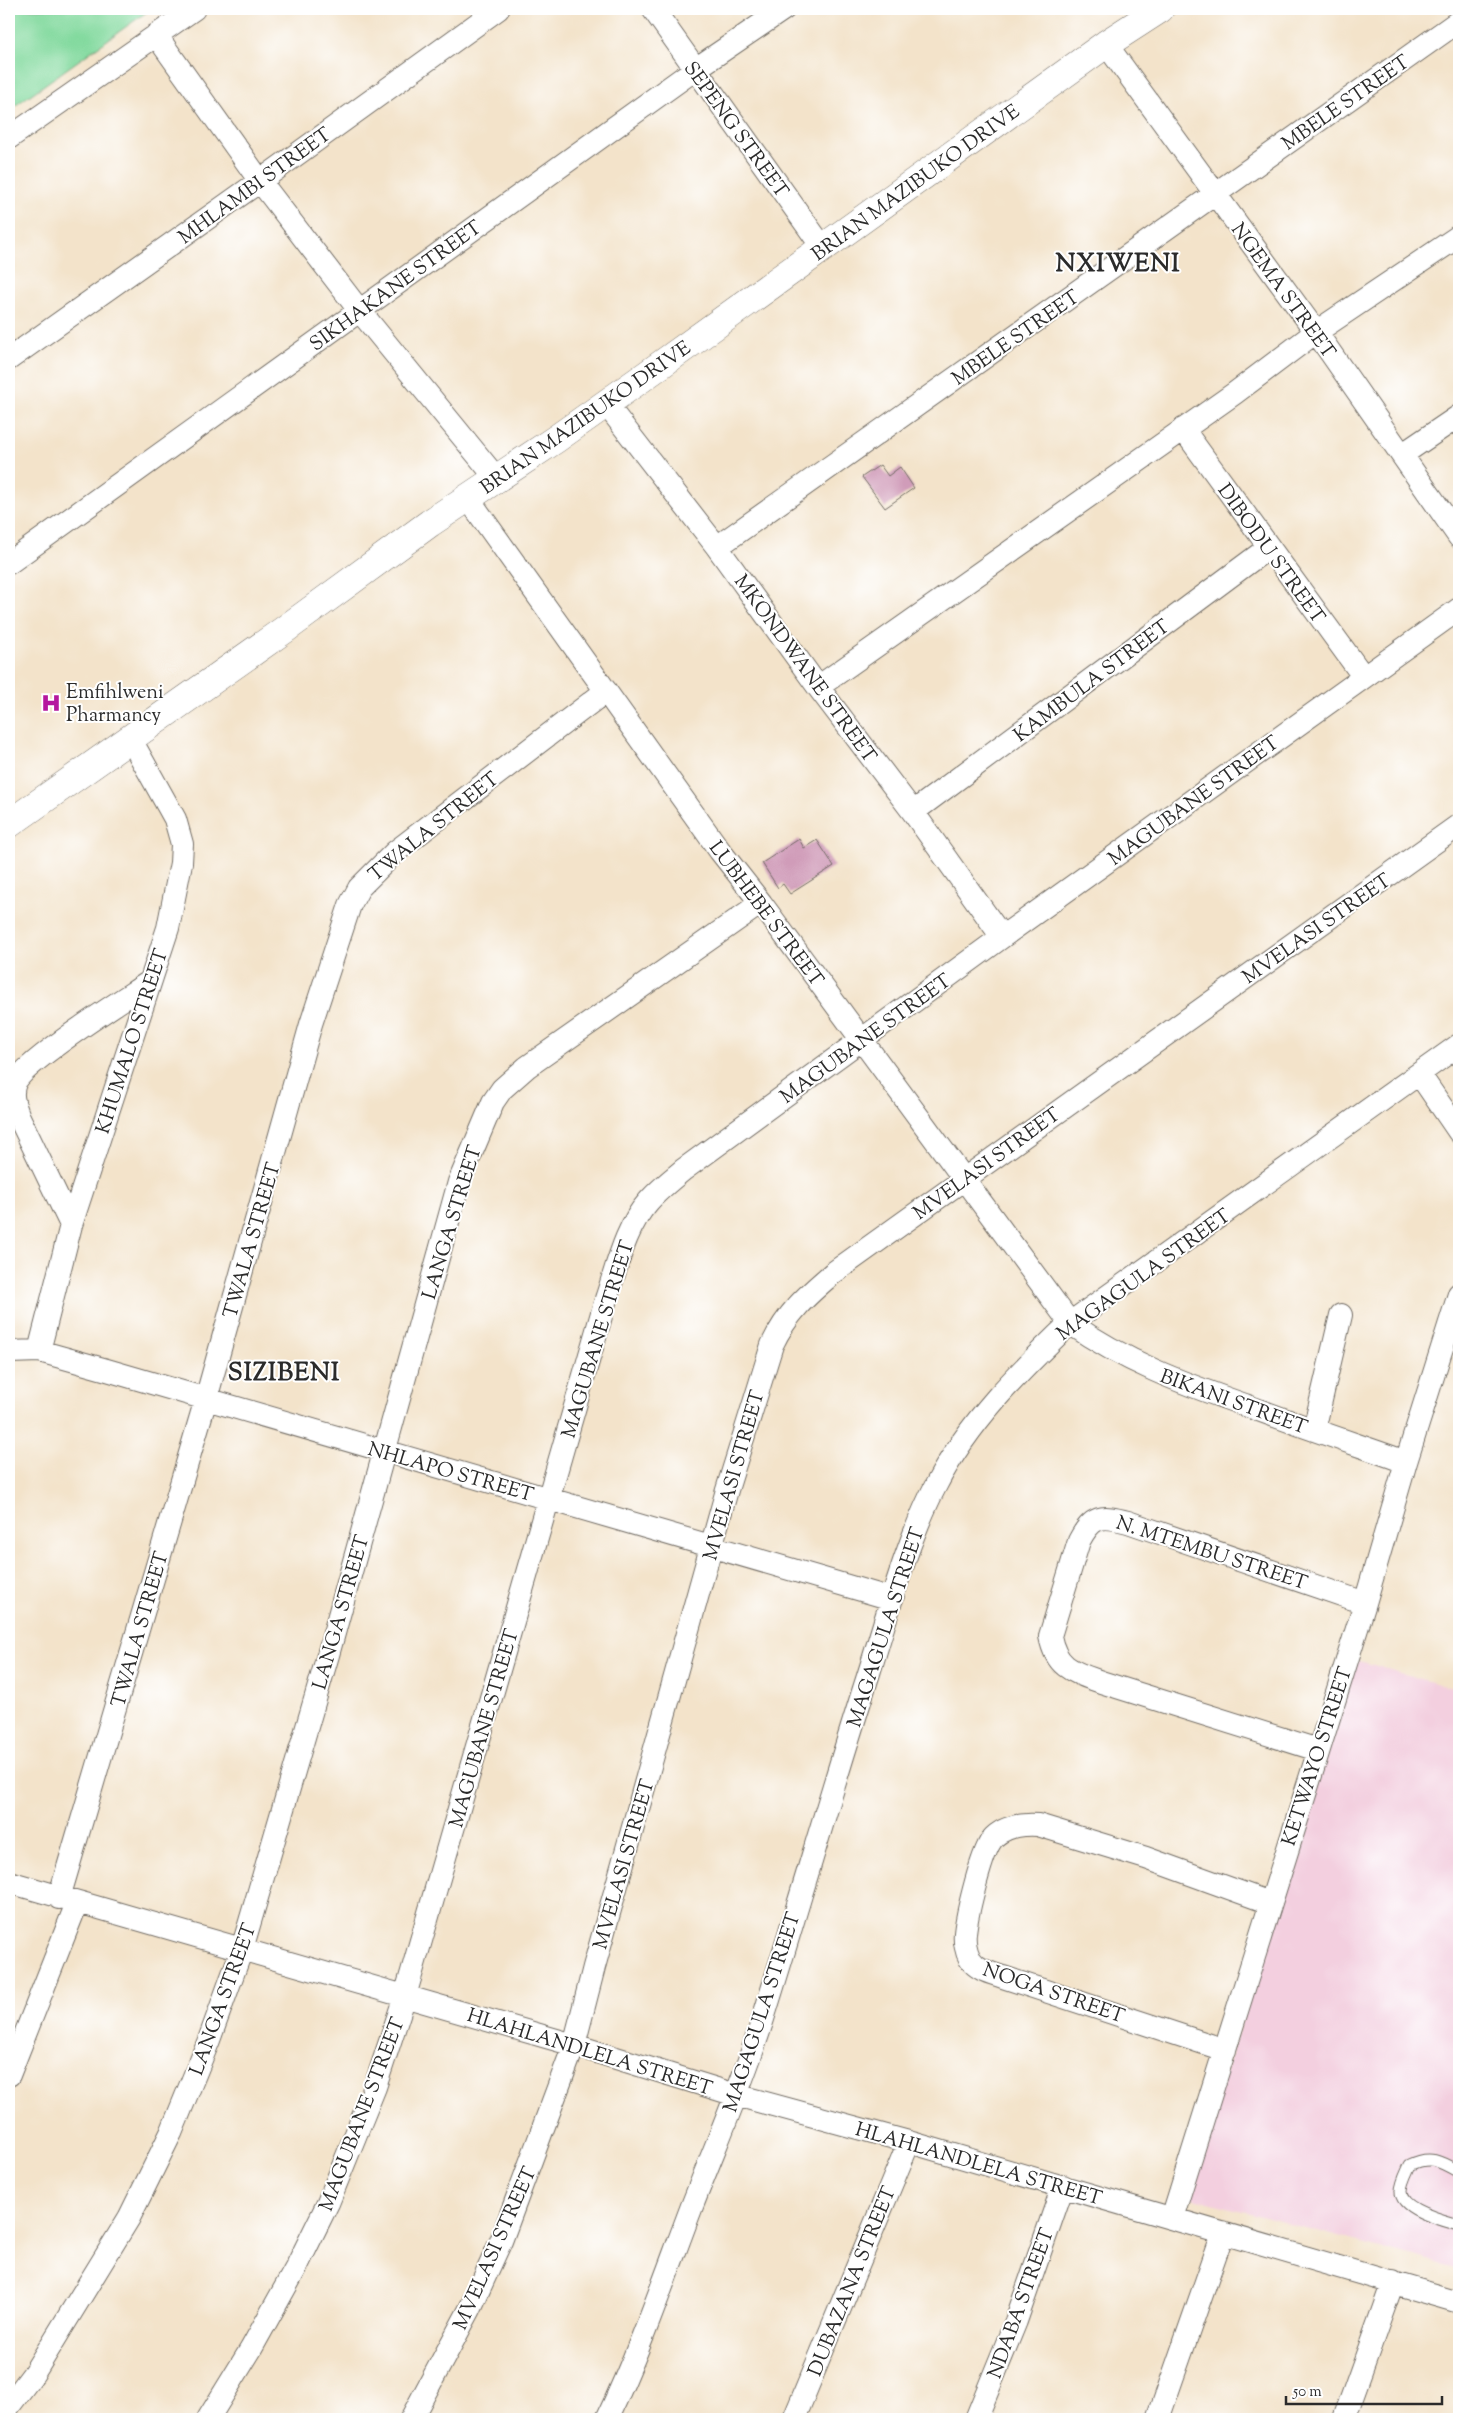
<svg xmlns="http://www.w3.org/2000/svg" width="1468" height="2428" viewBox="0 0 1468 2428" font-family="'Sorts Mill Goudy',serif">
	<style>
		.built { fill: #f3cfdf }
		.green { fill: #81d99d; stroke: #568264 }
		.building { fill: #d09cb9 }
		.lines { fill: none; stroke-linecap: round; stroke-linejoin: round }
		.lane-casing { stroke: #716b63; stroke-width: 13 }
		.street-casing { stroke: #716b63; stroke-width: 24 }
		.secondary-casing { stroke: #716b63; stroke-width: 29 }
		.lane { stroke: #fff; stroke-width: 11 }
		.street { stroke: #fff; stroke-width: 22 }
		.secondary { stroke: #fff; stroke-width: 28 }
		.labels { text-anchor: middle; stroke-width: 4; stroke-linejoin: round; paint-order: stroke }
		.street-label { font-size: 20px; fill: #2b2b2b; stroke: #fff }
		.poi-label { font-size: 20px; fill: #2b2b2b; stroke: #fff; text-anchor: start }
		.district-label { font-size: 25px; font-weight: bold; letter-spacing: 1px; fill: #2b2b2b; stroke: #fff }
	</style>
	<rect width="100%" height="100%" fill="#fff"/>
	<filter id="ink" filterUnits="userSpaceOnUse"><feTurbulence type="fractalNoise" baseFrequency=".02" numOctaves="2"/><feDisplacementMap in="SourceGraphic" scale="10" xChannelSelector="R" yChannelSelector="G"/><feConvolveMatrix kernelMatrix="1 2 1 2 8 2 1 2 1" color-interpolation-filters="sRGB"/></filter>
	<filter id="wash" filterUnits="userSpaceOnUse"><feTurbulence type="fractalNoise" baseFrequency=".0096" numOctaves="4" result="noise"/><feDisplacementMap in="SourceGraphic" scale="20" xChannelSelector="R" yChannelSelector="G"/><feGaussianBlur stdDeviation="1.12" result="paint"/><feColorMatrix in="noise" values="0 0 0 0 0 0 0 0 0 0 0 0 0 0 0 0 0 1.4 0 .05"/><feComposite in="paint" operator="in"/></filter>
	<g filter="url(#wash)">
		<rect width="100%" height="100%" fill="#f3e3ca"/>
		<path class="built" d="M1356 1660 1459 1690V2269L1186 2196Z"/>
		<path class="green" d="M9 9H151L9 110Z"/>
		<g id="blocks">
			<path class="building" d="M880 465 888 476 900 467 914 488 885 508 862 477Z
				M799 839 804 848 817 840 834 866 790 894 783 884 778 888 762 863Z"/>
		</g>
	</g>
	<g filter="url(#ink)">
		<use href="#blocks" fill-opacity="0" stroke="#716b63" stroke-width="1"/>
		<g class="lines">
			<defs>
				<path id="lane" d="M1459 2172C1440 2161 1430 2155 1410 2165 1407 2172 1401 2183 1401 2191 1400 2210 1445 2221 1459 2225"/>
				<path id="street" d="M653 9 823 248
					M156 35 260 181 359 310 497 479
					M1106 44 1316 332 1459 537
					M9 138 194 9
					M9 359 260 181 498 9
					M606 404 717 547 818 687 913 812 1002 937
					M1183 429 1363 676
					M1403 454 1459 416
					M468 498 720 851 761 903 1070 1323C1125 1362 1182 1383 1245 1405 1298 1425 1352 1443 1406 1462
					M717 547 1459 21
					M9 563 694 70 784 9
					M818 687 1235 393 1316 332 1459 236
					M913 812 1268 548
					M1420 1075 1459 1132
					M71 1225 19 1117C15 1106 10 1095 15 1083 25 1061 124 999 149 982
					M39 1351 71 1225 168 928 181 863 182 844 175 819 130 738
					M9 1352 39 1351 107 1370 892 1599
					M1314 1430 1341 1315
					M1318 1750 1101 1682C1073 1672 1056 1668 1050 1636L1079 1541C1093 1515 1101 1515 1128 1522L1365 1603
					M9 1882 574 2045 736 2095 909 2142 1459 2302
					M59 1898 206 1399 311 1024 350 905 359 888 395 852 606 691
					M1225 2050 1003 1977C991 1973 977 1970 970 1959 966 1952 964 1941 965 1933 967 1914 982 1849 994 1837 1006 1826 1023 1824 1038 1825L1146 1858 1270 1903
					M9 2075 77 1903
					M1172 2218 1365 1603 1406 1462 1459 1294
					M9 2406 34 2373 129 2218 171 2133 209 2040 242 1949 328 1655 459 1182 493 1102 502 1089 527 1067 761 903
					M208 2419 251 2349 296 2268 328 2203 375 2087 405 1996 606 1299C617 1267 625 1228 648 1202 658 1190 671 1180 683 1170L1002 937 1459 609
					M411 2419 470 2309 501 2241 574 2045 594 1967 727 1490 772 1345C787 1313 806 1296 833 1273L1459 825
					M607 2419C640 2350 665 2277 692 2206 716 2144 743 2083 763 2019 799 1904 832 1788 869 1673 888 1613 907 1540 936 1485 969 1421 1019 1372 1070 1323L1459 1045
					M794 2419 909 2142
					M976 2419 1016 2321 1063 2186
					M1158 2419 1223 2233
					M1344 2419 1393 2282"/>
				<path id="secondary" d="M9 824 284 630 430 523 556 439 645 376 1106 44 1160 9"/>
			</defs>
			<use href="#lane" class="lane-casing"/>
			<use href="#street" class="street-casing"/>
			<use href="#secondary" class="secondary-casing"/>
			<use href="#lane" class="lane"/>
			<use href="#street" class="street"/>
			<use href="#secondary" class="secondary"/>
		</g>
	</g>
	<defs>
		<symbol id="hospital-bare" viewBox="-9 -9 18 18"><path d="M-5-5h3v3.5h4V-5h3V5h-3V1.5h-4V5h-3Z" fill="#b5179e" stroke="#fff" stroke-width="2.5" paint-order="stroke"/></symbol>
	</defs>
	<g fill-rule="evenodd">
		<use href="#hospital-bare" x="37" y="689" width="28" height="28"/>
	</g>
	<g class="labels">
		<g class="street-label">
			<text transform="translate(1345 102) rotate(-35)" y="7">MBELE STREET</text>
			<text transform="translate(737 129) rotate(54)" y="7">SEPENG STREET</text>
			<text transform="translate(915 182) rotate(-36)" y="7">BRIAN MAZIBUKO DRIVE</text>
			<text transform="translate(254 185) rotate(-36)" y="7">MHLAMBI STREET</text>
			<text transform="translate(395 285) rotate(-36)" y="7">SIKHAKANE STREET</text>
			<text transform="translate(1284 290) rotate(54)" y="7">NGEMA STREET</text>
			<text transform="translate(1015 337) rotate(-35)" y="7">MBELE STREET</text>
			<text transform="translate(585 417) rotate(-35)" y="7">BRIAN MAZIBUKO DRIVE</text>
			<text transform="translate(1272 553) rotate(54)" y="7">DIBODU STREET</text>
			<text transform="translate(806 668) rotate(54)" y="7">MKONDWANE STREET</text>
			<text transform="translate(1091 680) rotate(-37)" y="7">KAMBULA STREET</text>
			<text transform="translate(1193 800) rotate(-36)" y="7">MAGUBANE STREET</text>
			<text transform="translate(433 826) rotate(-39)" y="7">TWALA STREET</text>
			<text transform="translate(767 913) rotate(53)" y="7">LUBHEBE STREET</text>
			<text transform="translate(1316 928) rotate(-35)" y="7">MVELASI STREET</text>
			<text transform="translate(865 1038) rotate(-36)" y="7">MAGUBANE STREET</text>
			<text transform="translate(131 1041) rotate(-72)" y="7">KHUMALO STREET</text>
			<text transform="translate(986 1163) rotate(-36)" y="7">MVELASI STREET</text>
			<text transform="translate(451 1222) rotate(-73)" y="7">LANGA STREET</text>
			<text transform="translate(251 1240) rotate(-74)" y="7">TWALA STREET</text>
			<text transform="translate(1143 1274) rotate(-36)" y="7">MAGAGULA STREET</text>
			<text transform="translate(597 1339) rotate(-73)" y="7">MAGUBANE STREET</text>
			<text transform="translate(1234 1401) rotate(20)" y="7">BIKANI STREET</text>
			<text transform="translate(451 1471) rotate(16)" y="7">NHLAPO STREET</text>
			<text transform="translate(733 1475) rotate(-74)" y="7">MVELASI STREET</text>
			<text transform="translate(1212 1552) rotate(18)" y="7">N. MTEMBU STREET</text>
			<text transform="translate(340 1612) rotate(-74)" y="7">LANGA STREET</text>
			<text transform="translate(885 1627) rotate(-72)" y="7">MAGAGULA STREET</text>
			<text transform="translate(139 1629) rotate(-74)" y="7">TWALA STREET</text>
			<text transform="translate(483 1728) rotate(-74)" y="7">MAGUBANE STREET</text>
			<text transform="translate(1316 1756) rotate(-72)" y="7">KETWAYO STREET</text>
			<text transform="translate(623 1864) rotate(-74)" y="7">MVELASI STREET</text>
			<text transform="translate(1054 1992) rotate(19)" y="7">NOGA STREET</text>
			<text transform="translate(222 1999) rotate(-70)" y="7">LANGA STREET</text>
			<text transform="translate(761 2012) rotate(-72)" y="7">MAGAGULA STREET</text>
			<text transform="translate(590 2051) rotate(17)" y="7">HLAHLANDLELA STREET</text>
			<text transform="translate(361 2114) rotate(-69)" y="7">MAGUBANE STREET</text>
			<text transform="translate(979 2163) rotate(16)" y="7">HLAHLANDLELA STREET</text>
			<text transform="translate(494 2248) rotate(-66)" y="7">MVELASI STREET</text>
			<text transform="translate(851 2281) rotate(-68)" y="7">DUBAZANA STREET</text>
			<text transform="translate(1020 2303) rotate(-70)" y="7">NDABA STREET</text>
		</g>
		<g class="poi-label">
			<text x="66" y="698">Emfihlweni<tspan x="66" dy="23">Pharmancy</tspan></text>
		</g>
		<g class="district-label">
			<text x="1118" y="271">NXIWENI</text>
			<text x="284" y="1380">SIZIBENI</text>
		</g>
	</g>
	<rect width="1468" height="2428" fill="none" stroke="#fff" stroke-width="30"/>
	<path d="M1286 2396v8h156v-8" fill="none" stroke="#2b2b2b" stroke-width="2.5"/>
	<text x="1293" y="2396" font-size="15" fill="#2b2b2b" stroke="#ffffff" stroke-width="4" paint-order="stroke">50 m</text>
</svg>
